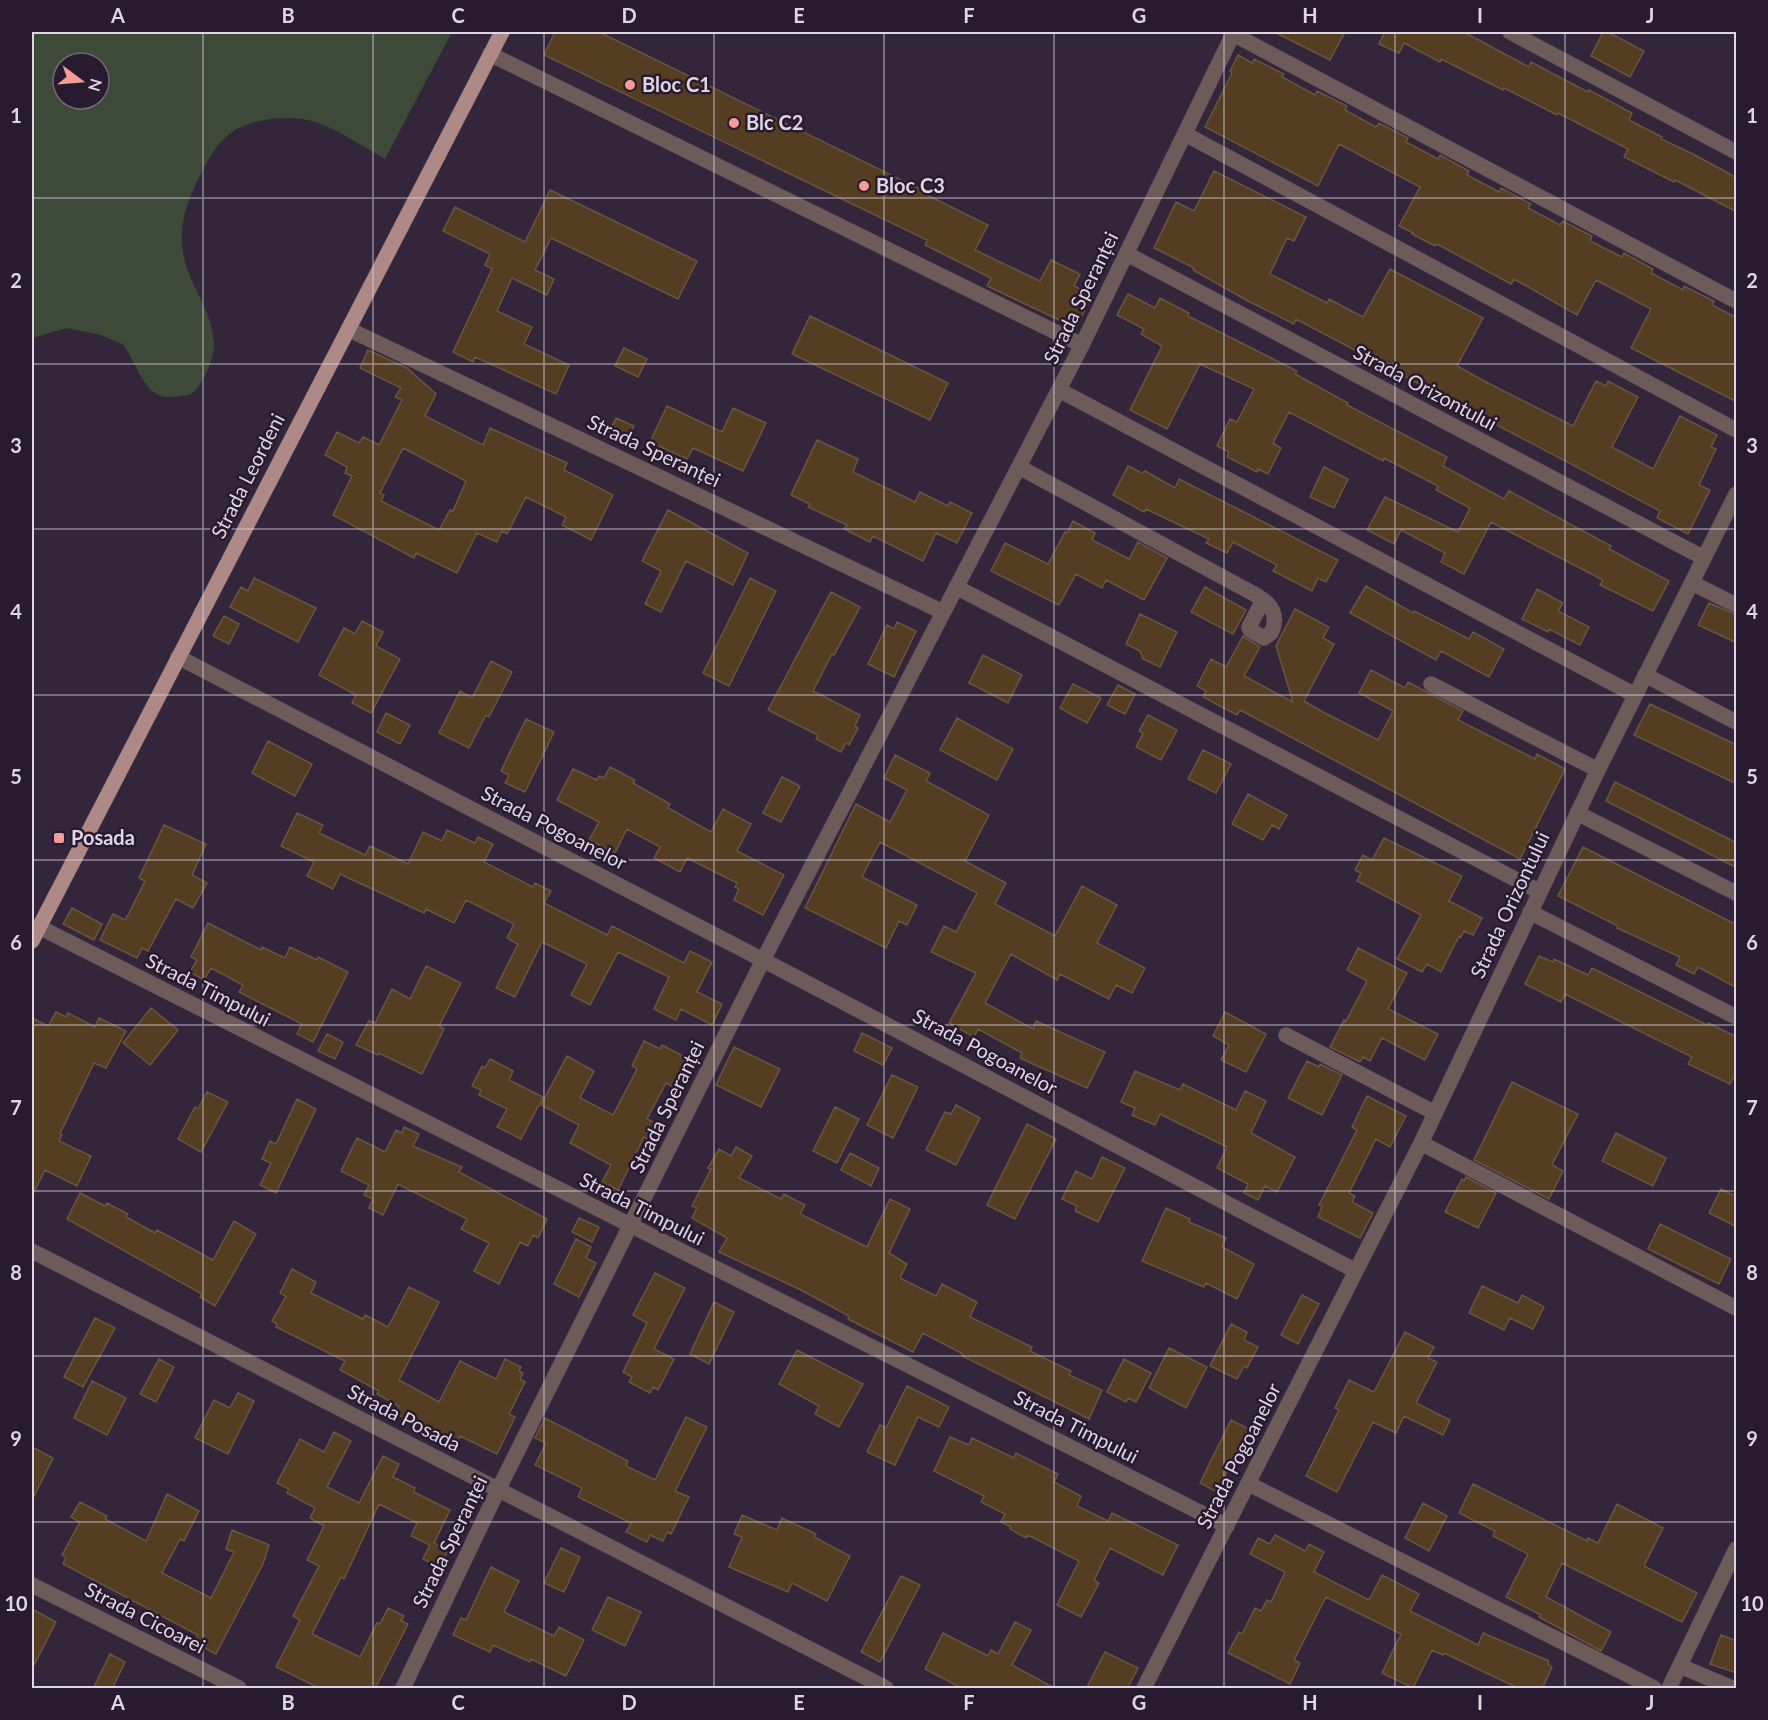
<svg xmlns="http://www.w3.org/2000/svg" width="1768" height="1720" viewBox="0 0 1768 1720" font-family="Lato,sans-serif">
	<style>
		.green { fill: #3d4a37; fill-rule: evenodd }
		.building { fill: #543d21; stroke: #695640; stroke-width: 1.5; fill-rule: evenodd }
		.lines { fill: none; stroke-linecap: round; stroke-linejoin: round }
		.minor-casing { stroke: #4f4155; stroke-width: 16 }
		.major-casing { stroke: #4f4155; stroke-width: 16 }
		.minor { stroke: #6d5b59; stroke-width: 15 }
		.major { stroke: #ae8986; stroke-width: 15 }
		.grid { fill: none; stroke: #dfd6e4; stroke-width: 1.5; stroke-opacity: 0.55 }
		.poi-dot { fill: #f59c95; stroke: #291b2f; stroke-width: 2 }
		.labels { text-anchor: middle; stroke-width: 5; stroke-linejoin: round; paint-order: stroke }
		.poi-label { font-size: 20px; font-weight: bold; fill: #dfd6e4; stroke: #291b2f; text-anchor: start }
		.street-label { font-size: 20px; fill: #dfd6e4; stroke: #291b2f }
		.neatline { fill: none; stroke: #dfd6e4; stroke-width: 2 }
		.grid-label { font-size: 20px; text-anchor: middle; font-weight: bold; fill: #dfd6e4 }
	</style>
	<rect width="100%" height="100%" fill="#33253a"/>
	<path class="green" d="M32 32H452L385 159C364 147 343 133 321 124 295 113 247 117 226 137 215 147 207 161 201 174 188 198 178 225 183 252 188 285 214 312 214 346 214 359 202 387 191 394 186 396 178 396 173 397 166 398 158 396 152 391 140 379 133 360 124 345L101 335 67 328 32 338ZM63 63H99V99H63Z"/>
	<path class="building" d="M555 32H599L926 192 925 194 988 225 975 250 1040 281 1051 260 1080 274 1074 286 1092 295 1076 328 987 286 991 278 925 245 927 240 544 55Z
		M1274 32H1345L1330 60Z
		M1381 32H1464L1529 67 1531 62 1588 92 1589 90 1632 113 1629 120 1662 137 1661 139 1693 154 1737 178V212L1675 180 1674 182 1624 157 1628 149 1558 113 1557 115 1504 88 1503 90 1441 59 1440 62 1404 43 1399 53 1379 44 1384 33Z
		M1603 32H1608L1644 51 1630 77 1591 56Z
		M1238 55 1252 63 1254 59 1284 74 1282 77 1315 95 1317 91 1347 106 1345 110 1376 127 1379 123 1408 138 1406 142 1438 159 1440 155 1469 171 1467 175 1499 192 1501 188 1531 204 1528 208 1560 225 1563 221 1592 236 1590 241 1622 257 1624 253 1653 269 1651 273 1683 290 1684 286 1714 301 1712 305 1737 318V402L1631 348 1651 309 1596 280 1577 315 1514 279 1511 284 1437 244 1435 246 1412 234 1413 233 1399 226 1420 187 1339 144 1318 186 1205 127 1232 73 1230 71Z
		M1214 171 1306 217 1294 241 1287 238 1270 274 1327 303 1329 299 1363 317 1390 269 1483 318 1457 366 1488 383 1573 426 1596 381 1606 386 1608 381 1638 397 1612 447 1653 469 1680 416 1717 435 1711 447 1716 449 1699 485 1710 490 1688 534 1657 518 1660 511 1296 319 1294 324 1248 301 1193 270 1194 268 1154 248 1176 202 1194 211Z
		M550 190 697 261 678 299 551 238 535 270 554 279 547 295 512 278 497 311 532 327 524 344 569 365 556 394 475 357 473 362 453 352 492 269 485 265 490 254 443 231 455 207 525 242Z
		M1128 294 1155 308 1160 298 1189 313 1188 316 1297 371 1295 374 1348 403 1347 405 1447 457 1443 466 1504 499 1509 491 1611 546 1609 549 1669 581 1653 611 1600 585 1603 580 1491 522 1464 574 1441 562 1445 553 1401 530 1394 544 1367 530 1385 497 1458 532 1470 508 1436 490 1438 486 1384 458 1383 461 1289 412 1273 443 1281 448 1268 474 1258 469 1257 472 1227 457 1229 452 1217 446 1230 419 1237 422 1254 389 1200 364 1167 429 1130 410 1162 346 1141 334 1144 329 1117 315Z
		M810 316 948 383 930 420 792 354Z
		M624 348 647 359 638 377 615 366Z
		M368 350 407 368 436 394 425 416 483 445 490 428 567 463 564 470 613 495 591 540 562 525 566 517 526 497 507 534 502 531 497 542 477 533 457 573 416 553 414 558 333 515 352 476 345 473 347 467 325 455 337 432 359 443 363 437 379 445 402 400 395 397 401 388 360 368ZM403 448 466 481 453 511 450 510 439 530 381 501 384 495 380 493Z
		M667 406 722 432 733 408 766 423 743 471 693 448 687 459 650 442Z
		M616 418 634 426 625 445 607 437Z
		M817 440 858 459 853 472 915 502 920 492 948 506 950 502 972 513 957 543 936 533 923 561 873 536 870 542 844 529 847 525 808 507 810 504 791 495Z
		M1128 466 1142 473 1145 471 1175 488 1179 479 1338 560 1326 582 1318 578 1312 591 1273 571 1277 565 1233 542 1227 553 1206 543 1209 539 1146 509 1144 512 1113 495Z
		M1324 467 1348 479 1334 508 1310 497Z
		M668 510 748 553 733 585 686 561 661 612 645 604 661 571 642 561Z
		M1073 521 1095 533 1092 540 1129 559 1138 542 1167 558 1144 600 1106 580 1102 588 1076 574 1059 605 991 571 1005 543 1048 564 1065 532 1067 533Z
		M254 578 316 608 298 642 230 607 241 587 248 591Z
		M750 578 776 591 729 686 703 673Z
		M1366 586 1413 613 1414 611 1469 639 1473 632 1504 649 1489 677 1441 651 1436 660 1350 613Z
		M1205 587 1246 610 1233 634 1191 612Z
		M1537 589 1563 603 1558 611 1589 627 1580 645 1549 629 1548 632 1522 619Z
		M831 592 860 607 834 655 832 654 813 691 860 715 855 726 858 728 849 745 846 743 841 752 816 739 818 735 768 710Z
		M1709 603 1737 615V643L1698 625Z
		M1295 609 1329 627 1323 638 1334 644 1304 701 1321 711 1378 740 1393 711 1359 693 1371 670 1405 688 1408 682 1463 711 1458 720 1535 759 1537 754 1565 769 1520 859 1240 710 1237 715 1203 697 1206 691 1197 686 1211 659 1226 667 1243 636 1260 647 1244 676 1293 702 1276 646Z
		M1140 614 1177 632 1160 667 1143 659 1140 651 1126 644Z
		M224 616 239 624 229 644 213 636Z
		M362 621 383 632 376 646 400 659 371 713 352 703 356 695 319 675 344 628 355 634Z
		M897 622 916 631 894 677 868 664 887 625 894 629Z
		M983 655 1022 675 1008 703 969 683Z
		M491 661 512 672 489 717 486 715 469 748 439 733 460 691 472 698Z
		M1073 684 1101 698 1087 723 1060 708Z
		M1118 685 1135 694 1125 714 1107 705Z
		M1650 704 1737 745V784L1634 735Z
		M386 713 410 725 400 744 377 732Z
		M1148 715 1177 730 1161 760 1136 747 1143 733 1139 731Z
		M957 718 1013 749 997 780 940 750Z
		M526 719 554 732 525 792 505 783 509 775 501 771Z
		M268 741 312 764 295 796 252 773Z
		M1203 750 1231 764 1216 793 1188 779Z
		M895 755 930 773 926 781 989 815 965 861 1006 883 995 904 1055 936 1082 886 1117 905 1097 943 1145 968 1132 993 1116 985 1109 999 1060 974 1057 980 1011 954 985 1003 1033 1029 1036 1021 1105 1052 1087 1088 1020 1058 1022 1053 978 1029 974 1037 949 1023 976 973 931 952 944 926 956 932 977 893 880 842 862 877 917 905 907 925 899 921 886 948 805 908 856 804 890 822 907 790 884 778Z
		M610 767 635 780 633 783 670 804 668 808 711 832 723 809 751 824 737 851 784 875 763 915 734 900 739 889 735 887 737 883 687 858 680 872 654 858 660 847 627 829 615 853 589 840 599 822 557 800 573 769 597 780 599 776 604 778Z
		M782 777 800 786 781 822 763 813Z
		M1615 782 1737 843V868L1606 801Z
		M1248 794 1287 815 1279 829 1272 825 1263 840 1232 824Z
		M297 813 323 825 319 833 365 855 370 846 408 864 423 832 442 841 447 830 475 843 478 837 493 844 484 862 533 887 535 883 551 891 544 903 607 935 612 926 684 963 690 951 712 962 697 992 722 1004 712 1025 681 1009 676 1020 654 1009 669 977 618 952 590 1005 571 995 587 964 542 942 515 997 496 988 518 944 507 938 514 924 466 900 454 923 426 909 424 913 340 874 333 889 307 876 314 862 281 846Z
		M164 825 206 844 192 875 207 883 193 908 176 899 148 951 142 948 137 958 100 940 113 914 125 920 128 915 145 881 139 878Z
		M1384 838 1462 876 1449 901 1482 918 1473 935 1464 931 1461 937 1459 936 1441 972 1427 964 1422 972 1397 959 1421 915 1357 881 1361 873 1355 870 1363 855 1372 860Z
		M1583 847 1737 925V988L1698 967 1694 974 1676 965 1680 957 1617 928 1618 926 1558 896Z
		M72 908 102 924 94 940 63 924Z
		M208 923 261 950 262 947 285 958 290 947 317 960 318 957 348 972 313 1042 297 1034 302 1024 239 992 243 985 211 968 204 980 190 972 197 960 191 957Z
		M1358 948 1407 973 1388 1009 1438 1034 1425 1060 1382 1038 1370 1061 1363 1057 1360 1062 1330 1047 1344 1020 1346 1021 1367 981 1347 970Z
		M1539 956 1553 962 1554 959 1588 975 1592 968 1707 1025 1708 1023 1737 1037V1070L1730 1084 1688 1064 1692 1057 1565 994 1561 1002 1525 984Z
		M426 966 461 983 439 1026 444 1029 422 1074 379 1053 378 1055 356 1045 369 1021 375 1023 392 989 410 999Z
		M151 1008 178 1030 150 1065 123 1043Z
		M56 1012 66 1017 68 1013 95 1027 99 1018 126 1031 106 1068 94 1063 60 1134 62 1135 59 1141 91 1156 77 1186 45 1170 32 1196V1018L48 1026Z
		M1225 1012 1266 1034 1246 1072 1221 1060 1229 1045 1213 1036Z
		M862 1033 892 1048 883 1065 854 1051Z
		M327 1034 343 1042 335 1059 318 1051Z
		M644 1041 660 1049 662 1045 689 1059 675 1088 666 1083 647 1119 663 1127 655 1143 644 1137 618 1190 602 1182 611 1165 570 1143 579 1125 541 1105 567 1056 594 1071 580 1098 613 1115 637 1069 632 1066Z
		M734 1047 780 1069 761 1107 716 1085Z
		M490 1059 513 1071 509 1080 543 1097 521 1139 497 1127 507 1109 479 1095 481 1090 472 1086 482 1066 485 1068Z
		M1307 1061 1319 1067 1320 1064 1342 1075 1322 1115 1288 1098Z
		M1135 1071 1180 1090 1183 1084 1236 1110 1245 1091 1266 1101 1251 1133 1295 1157 1277 1192 1265 1186 1258 1200 1244 1193 1248 1184 1217 1168 1227 1147 1160 1114 1155 1125 1132 1115 1135 1108 1121 1102Z
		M892 1075 918 1087 893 1138 867 1125Z
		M1512 1082 1578 1114 1552 1165 1563 1171 1549 1199 1474 1160Z
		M207 1092 228 1102 201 1152 178 1139 195 1107 198 1109Z
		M1367 1096 1406 1116 1390 1147 1376 1139 1349 1193 1355 1196 1352 1202 1373 1213 1360 1238 1318 1217 1322 1207 1319 1205 1357 1130 1352 1127Z
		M297 1099 316 1109 276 1193 260 1185 271 1163 262 1159 270 1141 276 1144Z
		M956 1105 980 1118 956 1165 926 1150 945 1112 951 1114Z
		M835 1107 859 1119 837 1163 813 1151Z
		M1027 1124 1056 1139 1015 1219 987 1205Z
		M404 1127 419 1134 413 1146 462 1167 459 1172 547 1219 538 1238 533 1235 528 1246 520 1242 499 1284 474 1271 489 1243 461 1229 467 1219 398 1184 383 1215 369 1208 373 1199 364 1195 369 1185 341 1171 357 1138 385 1152 396 1130 402 1133Z
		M1616 1133 1666 1158 1653 1186 1602 1161Z
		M736 1147 752 1156 739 1178 781 1199 784 1194 805 1205 800 1214 867 1247 890 1199 910 1209 889 1253 907 1264 900 1278 936 1296 942 1284 977 1302 970 1317 1032 1347 1030 1351 1071 1371 1069 1375 1102 1390 1089 1419 962 1356 963 1354 923 1333 913 1352 848 1319 849 1316 801 1290 719 1252 727 1238 692 1218 697 1208 692 1206 711 1169 708 1168 719 1149 731 1156Z
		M850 1153 879 1168 871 1186 841 1170Z
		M1102 1157 1125 1168 1098 1222 1075 1211 1077 1206 1062 1199 1076 1171 1092 1179Z
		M1466 1177 1496 1193 1478 1228 1445 1212 1462 1179 1464 1181Z
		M1721 1189 1737 1197V1227L1709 1213Z
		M80 1193 105 1206 107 1203 128 1214 126 1217 155 1233 157 1230 213 1260 234 1221 256 1234 215 1306 200 1297 202 1294 67 1219Z
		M1166 1208 1190 1219 1189 1222 1226 1238 1222 1247 1254 1264 1237 1299 1206 1283 1204 1287 1142 1261Z
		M579 1218 599 1227 592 1242 572 1232Z
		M1660 1224 1731 1259 1719 1284 1648 1249Z
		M576 1239 591 1247 586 1258 596 1263 579 1297 554 1284Z
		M292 1269 316 1282 311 1293 363 1319 365 1315 388 1327 409 1287 439 1302 399 1380 439 1402 460 1361 496 1379 505 1359 521 1367 519 1371 523 1373 520 1379 525 1382 509 1414 515 1417 497 1454 460 1436 455 1445 395 1413 399 1406 377 1394 379 1391 340 1370 345 1361 276 1327 277 1324 272 1321 286 1296 280 1293Z
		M655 1273 685 1288 654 1349 674 1359 658 1390 653 1387 650 1393 629 1382 632 1377 623 1372 647 1323 633 1315Z
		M1482 1286 1518 1303 1522 1295 1544 1307 1533 1329 1510 1318 1504 1330 1469 1313Z
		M1302 1295 1319 1304 1298 1344 1281 1335Z
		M714 1302 734 1312 709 1364 690 1354Z
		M95 1318 115 1328 83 1387 64 1377Z
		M1231 1324 1247 1332 1244 1340 1258 1347 1247 1368 1244 1366 1237 1379 1210 1366Z
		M1405 1332 1434 1347 1428 1358 1437 1362 1416 1403 1450 1420 1443 1435 1404 1416 1396 1433 1373 1422 1337 1492 1306 1476 1339 1410 1335 1408 1349 1380 1374 1392Z
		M1169 1348 1207 1367 1186 1408 1149 1388Z
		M797 1350 863 1384 839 1427 815 1414 819 1406 779 1384Z
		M159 1359 174 1367 156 1402 140 1394Z
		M1124 1359 1151 1373 1136 1402 1128 1398 1126 1402 1107 1392Z
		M92 1381 126 1398 107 1435 74 1418Z
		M907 1386 949 1407 939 1427 918 1417 895 1465 867 1452 880 1425 886 1428Z
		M238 1393 254 1401 228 1454 195 1438 214 1400 230 1408Z
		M686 1417 707 1427 675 1491 689 1497 671 1534 667 1532 663 1541 650 1535 647 1542 626 1532 631 1523 578 1497 582 1488 535 1465 546 1443 535 1438 545 1418 628 1461 626 1466 655 1480Z
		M1231 1420 1249 1429 1217 1492 1200 1483Z
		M334 1432 351 1441 327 1487 359 1503 383 1456 399 1464 393 1477 415 1488 414 1492 450 1510 434 1543 448 1550 440 1567 423 1559 430 1545 411 1536 417 1523 379 1504 344 1579 341 1577 312 1634 360 1657 377 1623 380 1624 388 1608 404 1616 401 1621 408 1624 375 1689H321L276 1667 300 1620 293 1616 319 1566 307 1560 324 1526 310 1518 315 1508 287 1493 289 1489 277 1483 300 1439 324 1452Z
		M950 1437 969 1445 972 1438 1014 1458 1016 1453 1058 1474 1054 1482 1081 1496 1077 1506 1108 1521 1112 1513 1178 1545 1163 1575 1110 1548 1094 1580 1099 1583 1081 1617 1057 1605 1079 1561 1028 1535 1026 1538 1010 1529 1011 1527 1001 1522 1005 1514 981 1502 984 1496 934 1471Z
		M32 1447 53 1458 32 1500Z
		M1473 1484 1587 1541 1588 1538 1598 1543 1617 1504 1663 1528 1644 1566 1697 1593 1682 1622 1562 1563 1546 1597 1611 1632 1601 1651 1539 1617 1541 1615 1506 1597 1528 1554 1493 1536 1495 1531 1459 1513Z
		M167 1494 199 1511 184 1541 180 1539 162 1573 211 1598 234 1552 226 1549 232 1530 269 1545 263 1564 216 1654 194 1642 198 1635 63 1564 66 1557 62 1555 80 1522 71 1517 80 1502 107 1516 105 1519 146 1541Z
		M1423 1503 1447 1516 1429 1551 1405 1538Z
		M742 1515 777 1530 782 1518 816 1534 814 1537 850 1556 827 1601 792 1583 788 1592 729 1567 742 1537 734 1534Z
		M1275 1535 1305 1551 1309 1544 1324 1552 1314 1572 1369 1600 1382 1575 1419 1594 1410 1611 1478 1645 1483 1633 1549 1661 1548 1664 1552 1667 1542 1689H1520L1444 1653 1443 1655 1432 1650 1413 1688 1382 1673 1401 1634 1326 1597 1294 1660 1300 1663 1290 1684 1228 1653 1239 1632 1242 1634 1255 1608 1261 1611 1267 1600 1271 1602 1285 1572 1250 1554 1258 1538 1270 1544Z
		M561 1548 580 1557 564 1592 544 1583Z
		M491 1567 519 1581 504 1612 554 1636 559 1627 584 1640 566 1676 531 1659 530 1662 493 1645 490 1652 453 1635 461 1618 466 1620Z
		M901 1576 920 1585 880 1662 861 1652Z
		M608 1597 641 1612 625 1646 592 1630Z
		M32 1609 56 1622 32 1669Z
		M1015 1622 1031 1630 1012 1665 1056 1689H963L925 1669 943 1633 988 1656 991 1650 998 1654Z
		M1721 1635 1737 1641V1673L1710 1664Z
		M1105 1652 1138 1668 1127 1689H1086Z
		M110 1654 125 1662 112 1689H93Z"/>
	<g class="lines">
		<defs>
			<path id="minor" d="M1510 32 1736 152
				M1233 34 1736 301
				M490 54 1082 345
				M1185 134 1736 430
				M1127 254 1704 558
				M348 329 943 612
				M1059 390 1635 695
				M1019 467 1256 595 1260 598 1261 604 1249 627 1250 630 1264 638 1271 633C1278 619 1274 606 1260 598
				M1692 583 1736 605
				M956 587 1540 892
				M178 657 763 960 1356 1271
				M1645 675 1736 722
				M1431 684 1598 770
				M1577 813 1736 893
				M1530 912 1736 1017
				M39 927 1227 1526
				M1286 1035 1435 1113
				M1421 1143 1736 1308
				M32 1251 886 1688
				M1249 1484 1654 1688
				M32 1585 239 1688
				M1680 1666 1732 1688
				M403 1688 498 1490 763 960 1082 345 1234 32
				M1144 1688 1421 1143 1598 770 1736 494
				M1669 1688 1736 1549"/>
			<path id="major" d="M32 941 502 32"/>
		</defs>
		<use href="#minor" class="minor-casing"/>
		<use href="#major" class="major-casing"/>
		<use href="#minor" class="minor"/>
		<use href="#major" class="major"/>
	</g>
	<path class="grid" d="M203 32V1688M373 32V1688M544 32V1688M714 32V1688M884 32V1688M1054 32V1688M1224 32V1688M1395 32V1688M1565 32V1688M32 198H1736M32 364H1736M32 529H1736M32 695H1736M32 860H1736M32 1025H1736M32 1191H1736M32 1356H1736M32 1522H1736"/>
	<g class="poi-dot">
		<circle cx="630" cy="85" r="6"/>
		<circle cx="734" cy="123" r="6"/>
		<circle cx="864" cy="186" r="6"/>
		<rect x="53" y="832" width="12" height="12" rx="3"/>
	</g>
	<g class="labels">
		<g class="poi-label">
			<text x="642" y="92">Bloc C1</text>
			<text x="746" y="130">Blc C2</text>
			<text x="876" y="193">Bloc C3</text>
			<text x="71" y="845">Posada</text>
		</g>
		<g class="street-label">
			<text transform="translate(1081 298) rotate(-64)" y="7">Strada Speranței</text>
			<text transform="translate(1425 388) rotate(28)" y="7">Strada Orizontului</text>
			<text transform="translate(654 451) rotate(25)" y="7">Strada Speranței</text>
			<text transform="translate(248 476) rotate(-63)" y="7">Strada Leordeni</text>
			<text transform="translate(554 828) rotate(27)" y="7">Strada Pogoanelor</text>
			<text transform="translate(1510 905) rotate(-65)" y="7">Strada Orizontului</text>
			<text transform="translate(208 990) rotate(27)" y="7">Strada Timpului</text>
			<text transform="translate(985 1052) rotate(28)" y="7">Strada Pogoanelor</text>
			<text transform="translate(667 1107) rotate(-64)" y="7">Strada Speranței</text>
			<text transform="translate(642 1209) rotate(27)" y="7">Strada Timpului</text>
			<text transform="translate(404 1418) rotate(27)" y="7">Strada Posada</text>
			<text transform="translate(1076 1427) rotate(27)" y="7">Strada Timpului</text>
			<text transform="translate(1239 1456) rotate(-63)" y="7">Strada Pogoanelor</text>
			<text transform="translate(450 1542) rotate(-64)" y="7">Strada Speranței</text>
			<text transform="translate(145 1618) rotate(27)" y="7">Strada Cicoarei</text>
		</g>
	</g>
	<rect width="1768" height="1720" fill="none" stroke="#291b2f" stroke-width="66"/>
	<g transform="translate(81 81) rotate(106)"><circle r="28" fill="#291b2f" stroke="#726677" stroke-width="1.5"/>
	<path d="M0-4.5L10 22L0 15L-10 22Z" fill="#f59c95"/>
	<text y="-9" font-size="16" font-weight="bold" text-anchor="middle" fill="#dfd6e4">N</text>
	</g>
	<rect x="33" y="33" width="1702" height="1654" class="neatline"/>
	<g class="grid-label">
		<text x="118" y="23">A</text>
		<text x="288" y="23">B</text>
		<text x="458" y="23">C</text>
		<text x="629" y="23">D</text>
		<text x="799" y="23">E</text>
		<text x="969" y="23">F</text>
		<text x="1139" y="23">G</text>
		<text x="1310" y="23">H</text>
		<text x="1480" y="23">I</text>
		<text x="1650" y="23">J</text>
		<text x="16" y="123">1</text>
		<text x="1752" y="123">1</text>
		<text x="16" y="288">2</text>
		<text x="1752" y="288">2</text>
		<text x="16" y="453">3</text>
		<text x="1752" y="453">3</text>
		<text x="16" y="619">4</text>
		<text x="1752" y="619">4</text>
		<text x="16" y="784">5</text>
		<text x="1752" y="784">5</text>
		<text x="16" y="950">6</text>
		<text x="1752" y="950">6</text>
		<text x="16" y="1115">7</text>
		<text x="1752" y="1115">7</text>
		<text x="16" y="1280">8</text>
		<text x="1752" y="1280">8</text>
		<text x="16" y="1446">9</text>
		<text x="1752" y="1446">9</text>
		<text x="16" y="1611">10</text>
		<text x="1752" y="1611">10</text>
		<text x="118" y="1710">A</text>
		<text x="288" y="1710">B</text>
		<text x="458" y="1710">C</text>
		<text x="629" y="1710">D</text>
		<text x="799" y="1710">E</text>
		<text x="969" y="1710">F</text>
		<text x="1139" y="1710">G</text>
		<text x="1310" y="1710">H</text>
		<text x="1480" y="1710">I</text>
		<text x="1650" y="1710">J</text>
	</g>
</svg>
